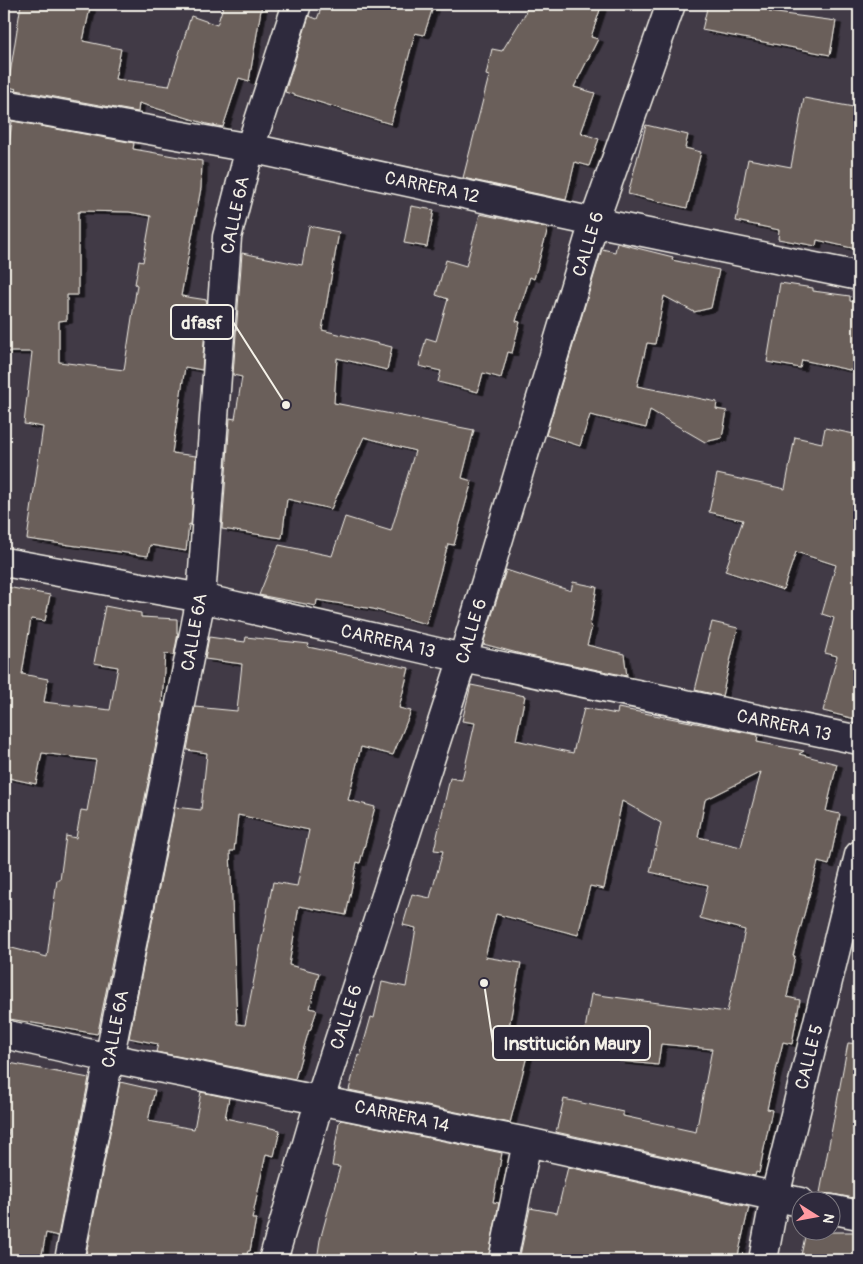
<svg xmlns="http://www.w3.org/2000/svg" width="863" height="1264" viewBox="0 0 863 1264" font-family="Pangolin,sans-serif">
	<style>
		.building { fill: #6b5e5a; stroke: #f4f1e8; fill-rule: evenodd; filter: url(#shadow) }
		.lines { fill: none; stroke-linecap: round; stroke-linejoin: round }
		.minor-casing { stroke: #f4f1e8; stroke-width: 31 }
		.minor { stroke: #2f2a3d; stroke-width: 28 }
		.labels { text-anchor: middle; stroke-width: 4; stroke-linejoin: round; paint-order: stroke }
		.street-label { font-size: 18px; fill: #f4f1e8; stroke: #2f2a3d }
		.leader { fill: none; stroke: #f4f1e8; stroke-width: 2 }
		.callout-dot { fill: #f4f1e8; stroke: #2f2a3d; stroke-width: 2 }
		.callout { fill: #2f2a3d; stroke: #f4f1e8; stroke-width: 2 }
		.callout-label { font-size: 19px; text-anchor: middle; font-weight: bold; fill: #f4f1e8 }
	</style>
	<defs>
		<filter id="shadow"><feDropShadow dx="5.5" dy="3" stdDeviation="0" flood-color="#0009"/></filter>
	</defs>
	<rect width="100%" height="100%" fill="#413a46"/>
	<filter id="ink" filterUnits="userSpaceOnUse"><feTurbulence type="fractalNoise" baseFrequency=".02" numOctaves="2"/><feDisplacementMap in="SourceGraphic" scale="10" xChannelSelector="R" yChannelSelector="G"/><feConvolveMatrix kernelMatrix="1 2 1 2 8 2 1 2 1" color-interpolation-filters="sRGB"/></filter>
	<g filter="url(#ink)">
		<path class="building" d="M21 4H71L90 8 83 41 121 49 115 79 169 86 191 16 217 25 224 4H262L249 81 239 78 223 127 207 124 139 103 138 112 16 90 17 89 8 87Z
			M323 4H434L424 35 415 33 391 124 285 92 309 16 317 19Z
			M528 4H602L591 37 598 39 574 87 595 93 581 133 599 139 589 166 575 162 566 200 463 178 489 76 486 75 492 49 502 51 525 14Z
			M708 4H771L769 12 836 21 830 55 702 30Z
			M804 98 859 108V235L856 249 817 240 816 246 778 239 779 230 736 221 748 159 791 167Z
			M12 121 134 143 133 149 202 161 201 188 181 296 207 300 202 370 185 367 172 453 196 456 191 525 189 524 186 551 150 545 148 556 27 539 43 427 24 424 32 352H4L5 174ZM80 211 129 212 151 216 143 262 139 261 135 284 137 285 124 370 59 362V321L67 320V295H78V212H80Z
			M646 125 688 135 685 148 701 152 687 208 628 194Z
			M411 206 434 210 427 247 404 243Z
			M480 214 548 228 534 279 530 277 516 321 520 322 512 353 508 352 501 378 483 373 478 392 438 382 441 371 419 366 426 338 436 341 448 299 436 295 446 260 466 266Z
			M309 226 339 232 322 330 392 347 387 370 337 358 334 403 474 430 462 478 472 481 454 545 448 544 426 624 373 609 317 600 316 606 259 595 279 545 332 556 345 517 391 531 415 451 364 437 331 509 287 499 282 538 222 529 230 418 235 419 242 377 233 375 242 253 302 265Z
			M617 243 673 257 672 260 719 270 711 308 694 312 664 296 655 344 647 343 637 386 717 402 716 409 727 411 722 438 705 442 650 410 646 428 590 415 580 446 546 435 602 249 615 252Z
			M780 283 813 288V291L850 296V301L859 303V372L802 360 800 368 767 362Z
			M825 428 859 435V720L823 711 837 656 825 653 834 618 822 614 836 565 796 552 783 590 725 571 743 520 709 512 717 474 785 489 795 437 822 443Z
			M506 570 571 591 573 582 597 587 590 626 592 627 587 645 624 654 627 676 525 655 483 644Z
			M7 587 50 595 45 621 31 619 22 674 48 679 44 702 110 710 118 667 94 663 105 606 141 613V617L177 619V633H178L174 655 165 654 162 703H164L98 1032 97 1034 4 1018V946L47 957 57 880H60L66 836 76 838 81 810 87 811 96 760 42 753 36 784 4 777V608Z
			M712 622 738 628 722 696 695 690Z
			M209 637 245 642 246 637 309 644 308 647 409 668 399 708 411 711 393 755 361 747 348 800 375 807 360 863 357 862 346 915 299 906 289 965 319 973 310 1008 317 1010 310 1031 309 1030 295 1079 156 1052 158 1044 129 1038 175 807 201 810 207 753 187 750 195 707 237 711 242 664 205 659ZM238 815 309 830 297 886 273 882 245 1025 237 1024 230 851H234Z
			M471 685 525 696 516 740 573 753 584 708 617 714 618 708 758 735 757 742 804 751 799 754 837 764 826 811 840 814 829 865 818 862 793 956H795L787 997 800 1000 792 1044 783 1042 767 1109 772 1110 759 1173 756 1172 755 1176 556 1132 564 1099 623 1112V1116L696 1132 712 1049 661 1044 658 1065 619 1061 623 1035 585 1030 591 994 727 1012 745 930 700 918 708 885 650 872 661 823 622 801 604 889 590 886 578 935 496 914 485 957 521 963 506 1043 529 1048 510 1123 349 1090 358 1055 360 1056 371 1017 374 1018 382 982 406 987 416 928 403 925 412 894 430 898 443 851 434 850 450 778 462 780 475 723 462 721ZM761 772 741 847 698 837 705 800Z
			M848 1043 859 1044V1199L833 1194 820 1193Z
			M4 1062 89 1078 58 1236 46 1233 41 1260H4V1156L9 1130 4 1129Z
			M120 1082 155 1090 148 1121 194 1129 201 1092 229 1098 225 1118 280 1130 274 1156 266 1154 252 1219H256L250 1251H248L245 1260H85Z
			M341 1120 502 1153 493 1202 499 1203 488 1260H317L320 1240 340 1167 332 1166 339 1122Z
			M568 1167 749 1207 737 1260H519L530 1208 557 1213Z
			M806 1232H859V1260H800Z"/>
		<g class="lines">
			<defs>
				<path id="minor" d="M4 104 250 148 594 222 859 276
					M4 562 201 598 463 658 859 740
					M4 1034 109 1058 527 1142 800 1202
					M830 1209 859 1215
					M69 1260 201 598 227 237 250 148 297 4
					M273 1260 320 1099 463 658 594 222 671 4
					M503 1260 527 1142
					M763 1260 775 1196 859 855"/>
			</defs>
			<use href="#minor" class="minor-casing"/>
			<use href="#minor" class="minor"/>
		</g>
	</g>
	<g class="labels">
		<g class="street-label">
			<text transform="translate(432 187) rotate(12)" y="6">CARRERA 12</text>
			<text transform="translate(235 215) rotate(-78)" y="6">CALLE 6A</text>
			<text transform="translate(588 244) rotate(-73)" y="6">CALLE 6</text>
			<text transform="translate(471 631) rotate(-73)" y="6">CALLE 6</text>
			<text transform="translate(194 632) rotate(-80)" y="6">CALLE 6A</text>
			<text transform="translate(388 641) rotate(13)" y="6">CARRERA 13</text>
			<text transform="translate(784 725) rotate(12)" y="6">CARRERA 13</text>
			<text transform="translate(346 1017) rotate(-72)" y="6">CALLE 6</text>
			<text transform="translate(115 1029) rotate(-79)" y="6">CALLE 6A</text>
			<text transform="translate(809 1057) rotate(-76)" y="6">CALLE 5</text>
			<text transform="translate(402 1116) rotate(12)" y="6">CARRERA 14</text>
		</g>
	</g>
	<path class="leader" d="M286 405L233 322M484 983L493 1043"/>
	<g class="callout-dot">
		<circle cx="286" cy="405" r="5"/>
		<circle cx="484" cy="983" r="5"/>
	</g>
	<g class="callout">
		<rect x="171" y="305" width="62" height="34" rx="5"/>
		<rect x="493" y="1026" width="157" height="34" rx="5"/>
	</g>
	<g class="callout-label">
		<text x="202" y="329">dfasf</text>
		<text x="572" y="1050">Institución Maury</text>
	</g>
	<rect width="863" height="1264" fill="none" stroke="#2f2a3d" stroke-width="20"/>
	<rect x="10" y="10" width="843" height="1244" fill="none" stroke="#f4f1e8" stroke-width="2" filter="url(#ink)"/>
	<g transform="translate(816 1216) rotate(101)"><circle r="24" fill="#2f2a3d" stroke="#7e7a81"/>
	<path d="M0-4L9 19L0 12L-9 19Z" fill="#ff9aa2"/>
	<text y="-8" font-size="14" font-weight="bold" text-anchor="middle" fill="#f4f1e8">N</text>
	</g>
</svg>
